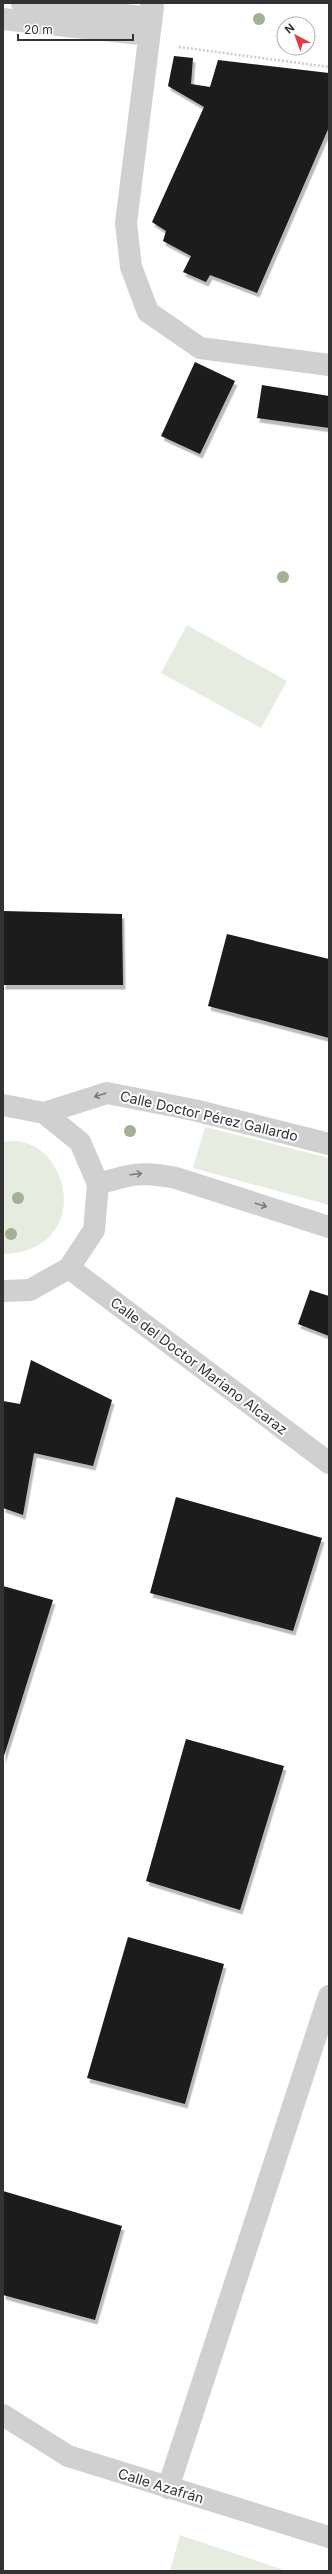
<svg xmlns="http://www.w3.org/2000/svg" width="332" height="2574" viewBox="0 0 332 2574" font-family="Inter,sans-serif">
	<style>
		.green { fill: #e6ecdf }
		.building { fill: #1a1a1a; filter: url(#shadow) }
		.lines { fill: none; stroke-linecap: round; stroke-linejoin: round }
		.path { stroke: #cdcdcd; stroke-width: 2.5; stroke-dasharray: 2 2; stroke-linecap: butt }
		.minor { stroke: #d0d0d0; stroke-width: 22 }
		.tree { fill: #a2b095 }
		.oneway { stroke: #7a7a7a }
		.labels { text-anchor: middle; stroke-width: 4; stroke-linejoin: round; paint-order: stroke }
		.street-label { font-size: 14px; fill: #333; stroke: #fff }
	</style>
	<defs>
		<filter id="shadow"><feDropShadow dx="2.5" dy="4.5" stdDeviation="0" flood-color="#0004"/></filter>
	</defs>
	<rect width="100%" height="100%" fill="#fff"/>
	<path class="green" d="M187 625 287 681 261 728 161 673Z
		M205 1127 329 1158V1205L193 1168Z
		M3 1142C69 1129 98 1251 3 1254Z
		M180 2535 287 2571H170Z"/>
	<path class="building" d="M174 56 193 58 191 84 210 87 218 60 329 73V127L257 293 210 275 206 282 183 272 191 256 163 241 166 231 152 222 204 107 168 86Z
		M195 362 235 381 200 454 161 436Z
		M262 385 329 396V428L257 418Z
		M3 911 122 914 123 985H3Z
		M227 934 329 959V1038L208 1006Z
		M310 1290 329 1296V1336L298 1324Z
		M31 1360 112 1400 93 1466 34 1453 23 1515 3 1508V1401L20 1404Z
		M176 1497 322 1538 293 1631 150 1593Z
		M3 1586 53 1600 3 1759Z
		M186 1739 284 1766 240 1910 146 1881Z
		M128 1937 224 1964 185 2104 87 2078Z
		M3 2191 122 2226 95 2320 3 2295Z"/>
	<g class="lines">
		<path class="path" d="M179 47 329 67"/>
		<path class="minor" d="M22 3 151 18
			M151 3 153 7 126 223 131 267 148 312 200 348 329 365
			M3 19 149 35
			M3 1105 44 1113 80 1142 98 1184 94 1230 69 1268 30 1290 3 1291
			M44 1113 107 1093 194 1110 329 1144
			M98 1184C131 1174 142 1171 176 1178L329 1227
			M69 1268 329 1463
			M3 2415 68 2456 329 2537
			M168 2488 329 1996"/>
	</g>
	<g class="tree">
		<circle cx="259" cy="19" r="6"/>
		<circle cx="283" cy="577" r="6"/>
		<circle cx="130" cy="1131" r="6"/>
		<circle cx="18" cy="1198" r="6"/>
		<circle cx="11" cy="1234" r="6"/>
	</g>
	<defs><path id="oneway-shaft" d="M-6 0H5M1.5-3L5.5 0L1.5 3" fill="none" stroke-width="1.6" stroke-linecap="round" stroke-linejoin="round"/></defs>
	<g class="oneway">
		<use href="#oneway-shaft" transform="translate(100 1095) rotate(162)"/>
		<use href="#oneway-shaft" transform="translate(136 1174) rotate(-7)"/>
		<use href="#oneway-shaft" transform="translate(261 1205) rotate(18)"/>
	</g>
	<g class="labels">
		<g class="street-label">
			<text transform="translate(209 1116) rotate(13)" y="5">Calle Doctor Pérez Gallardo</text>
			<text transform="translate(199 1366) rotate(37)" y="5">Calle del Doctor Mariano Alcaraz</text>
			<text transform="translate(161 2486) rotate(17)" y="5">Calle Azafrán</text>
		</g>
	</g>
	<rect width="332" height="2574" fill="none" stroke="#333333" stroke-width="8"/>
	<g transform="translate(296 36) rotate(319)"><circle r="19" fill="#ffffff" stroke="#adadad"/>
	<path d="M0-3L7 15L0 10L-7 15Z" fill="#e63946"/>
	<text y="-6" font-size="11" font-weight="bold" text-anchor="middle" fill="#333333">N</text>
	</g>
	<path d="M18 34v6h115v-6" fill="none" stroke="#333333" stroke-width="2"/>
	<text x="24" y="34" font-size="12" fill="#333333" stroke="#ffffff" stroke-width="3" paint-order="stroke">20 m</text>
</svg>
